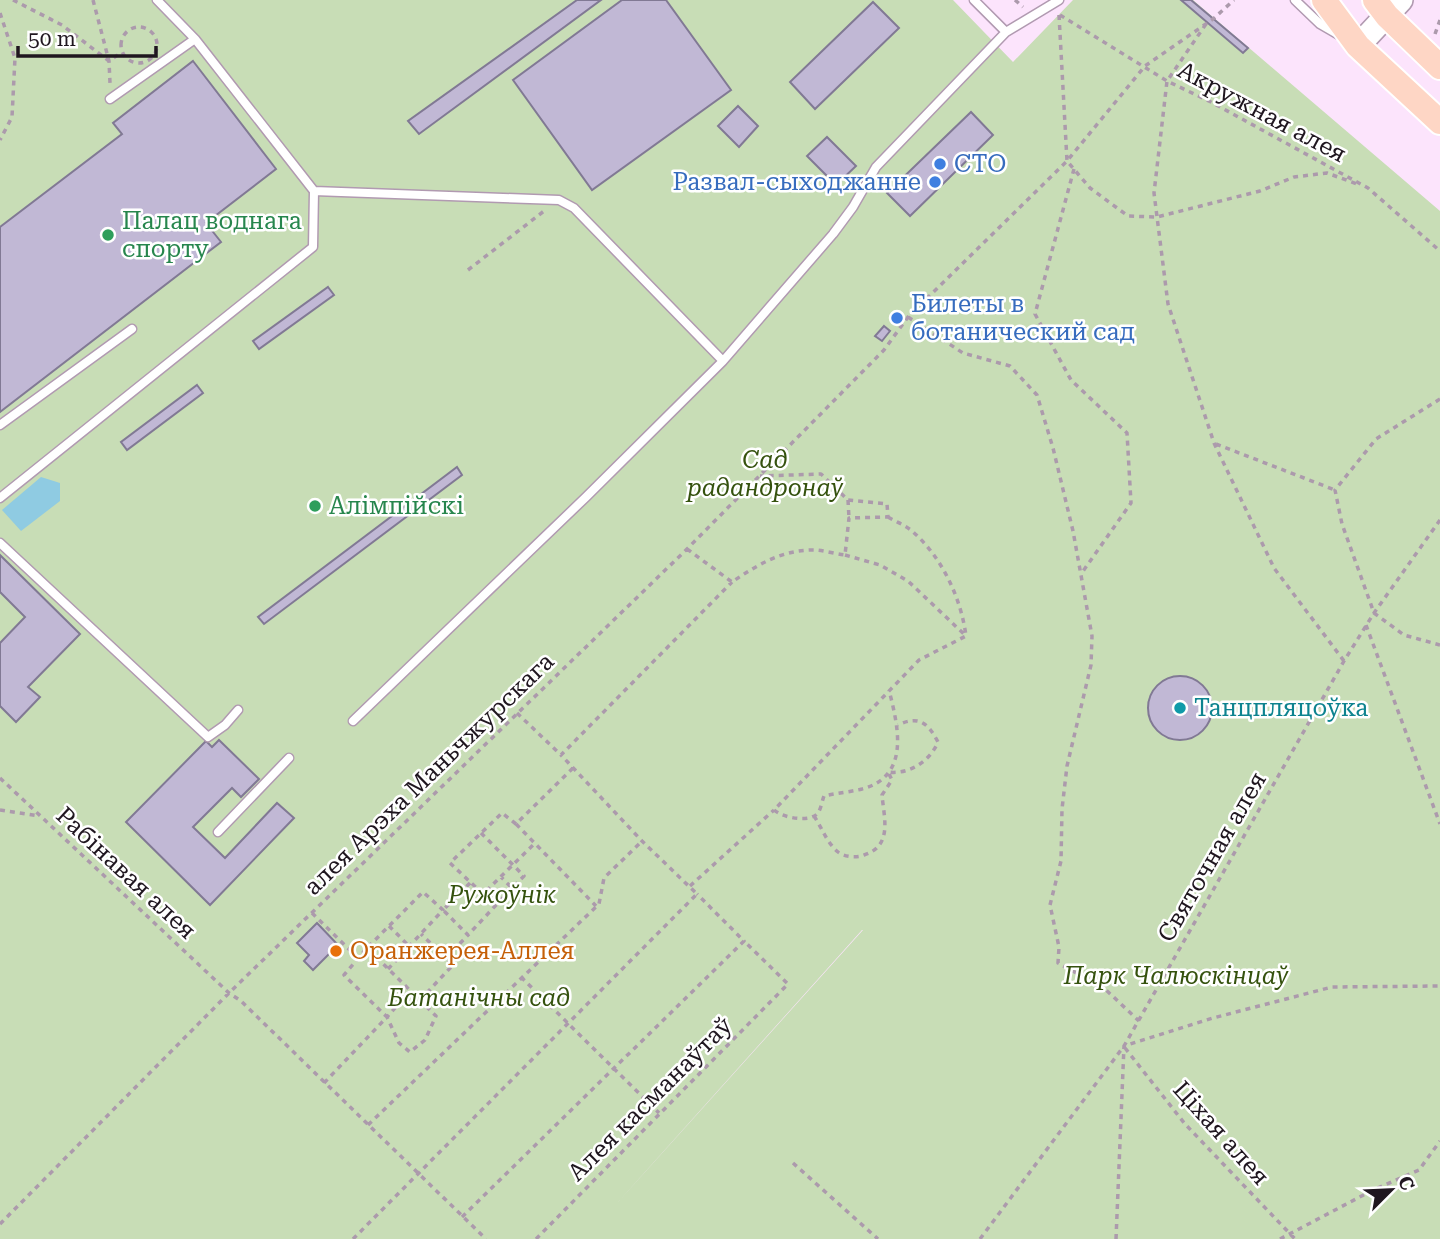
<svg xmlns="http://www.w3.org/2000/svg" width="1440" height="1239" viewBox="0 0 1440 1239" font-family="'Roboto Serif',serif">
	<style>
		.green { fill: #c8ddb6; fill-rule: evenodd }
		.water { fill: #8fcbe2 }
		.building { fill: #c1b8d5; stroke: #817994; stroke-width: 2 }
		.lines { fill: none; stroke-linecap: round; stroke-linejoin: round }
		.service-casing { stroke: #b19ab1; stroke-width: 11 }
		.secondary-casing { stroke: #b19ab1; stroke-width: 26 }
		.primary-casing { stroke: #fff; stroke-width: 28 }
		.path { stroke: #ac9aac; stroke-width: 3.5; stroke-dasharray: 5 5; stroke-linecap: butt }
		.service { stroke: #fff; stroke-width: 8 }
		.secondary { stroke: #fff; stroke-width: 23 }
		.primary { stroke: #fed6c5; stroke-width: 24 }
		.shop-dot { fill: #3f7fe0; stroke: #fff; stroke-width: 2.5 }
		.leisure-dot { fill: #2e9e5b; stroke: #fff; stroke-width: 2.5 }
		.culture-dot { fill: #0f9aa8; stroke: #fff; stroke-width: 2.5 }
		.food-dot { fill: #e8710a; stroke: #fff; stroke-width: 2.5 }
		.labels { text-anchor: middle; stroke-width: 5; stroke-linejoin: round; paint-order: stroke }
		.street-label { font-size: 24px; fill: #1f161f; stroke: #fff }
		.shop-label { font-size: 24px; fill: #366cbe; stroke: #fff; text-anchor: start }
		.leisure-label { font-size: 24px; fill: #27864d; stroke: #fff; text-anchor: start }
		.park-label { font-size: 24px; font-style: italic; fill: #35520e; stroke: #fff }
		.culture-label { font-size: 24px; fill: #0d838f; stroke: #fff; text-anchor: start }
		.food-label { font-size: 24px; fill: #c56008; stroke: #fff; text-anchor: start }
	</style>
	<rect width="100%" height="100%" fill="#fce4fc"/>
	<path class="green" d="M0 0H953L1013 62 1073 0H1193L1440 211V1239H0ZM863 930 610 1211 862 930Z"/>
	<path class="water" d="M41 477 60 483V501L21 531 2 510Z"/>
	<path class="building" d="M577 0H601L419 134 408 121Z
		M622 0H666L731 90 592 190 513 80Z
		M1181 0H1191L1248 48 1243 53Z
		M873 2 899 28 815 109 790 82Z
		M193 61 276 169 206 223 221 242 0 412V227L122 134 113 123Z
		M738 106 758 126 739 147 718 126Z
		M971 112 993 135 910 216 887 193Z
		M827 137 856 166 836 185 807 156Z
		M328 287 334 295 259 349 253 341Z
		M884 326 890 331 882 341 875 336Z
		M197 385 203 393 127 450 121 442Z
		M457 467 462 475 264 624 258 617Z
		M0 555 80 634 28 687 40 697 16 722 0 706V643L25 617 0 592Z
		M1148 708a32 32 0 1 1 64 0a32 32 0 1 1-64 0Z
		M219 740 259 779 241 797 232 788 193 827 225 858 277 803 294 818 210 905 126 822 206 741 212 747Z
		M317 923 338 945 313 970 304 961 309 955 297 943Z"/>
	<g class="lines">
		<defs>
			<path id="service" d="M974 0 1006 32 1059 0
				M1295 0 1320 24 1339 35
				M110 99 195 39 157 0
				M314 191 559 200 574 208 723 361
				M0 425 132 329
				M0 498 313 247 314 191 195 39
				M0 543 208 737 225 725 238 710
				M353 721 586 497 723 361 833 234 853 207 876 167 1006 32
				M218 832 289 758"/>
			<path id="secondary" d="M1358 46 1401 0"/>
			<path id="primary" d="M1324 0 1358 46 1440 122
				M1375 0 1387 16 1440 67"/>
		</defs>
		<use href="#service" class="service-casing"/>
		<use href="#secondary" class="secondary-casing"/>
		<use href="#primary" class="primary-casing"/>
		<path class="path" d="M13 0 62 25 109 61 122 52
			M93 0 109 61 110 83
			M1015 0 1023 7
			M0 13 15 58 12 117 0 140
			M1059 15 1067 161 1090 188 1128 216 1157 217 1260 191 1294 177 1327 173 1357 184
			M1060 15 1167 81 1211 102 1368 188 1440 251
			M1206 24 1167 81 1154 193 1168 304 1214 443 1274 568 1344 661
			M121 45a18 18 0 1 1 36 0a18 18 0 1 1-36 0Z
			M1435 34 1440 20
			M1074 169 1035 314 1071 380 1127 433 1131 503 1081 574
			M468 270 544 211
			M908 317 963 353 1010 366 1037 395 1053 448 1073 531 1092 636 1091 665 1067 766 1062 809 1061 861 1050 905 1059 947 1058 963 1104 988 1139 1021
			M1440 399 1376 439 1335 490 1342 524 1374 613 1404 635 1440 645
			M1216 444 1335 490
			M848 500 849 518
			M888 517C896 522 905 525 912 531 942 557 961 598 966 636
			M687 549 732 582C757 565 782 550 813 550 823 550 835 554 845 555L849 518 888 517 887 504 848 500 821 474 760 476
			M845 555 880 565 908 581 966 636 919 660 774 810C783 818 810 823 818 813 821 809 822 801 824 796 837 793 850 792 862 789 911 776 898 726 889 690
			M1366 625 1440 824
			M517 713 561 755 732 582
			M573 768 516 824 596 906
			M0 778 229 993 241 1001 486 1239
			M0 810 39 816
			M814 816C822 828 827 843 838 852 844 857 857 858 864 855 893 846 884 818 882 795L892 780 888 772C909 775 930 761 938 742 928 723 919 715 898 725
			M516 824 502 813 450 863 483 894 535 843
			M481 833 524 876 512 888 501 877
			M470 883 443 910 468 935 512 888
			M690 886 774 810
			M312 913 358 958
			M389 926 409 946
			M446 958 468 935
			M388 969 443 910 423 892 367 948 436 1016 425 1040 410 1052 399 1043 387 1017 410 991
			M521 977 659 1113
			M420 1000 453 965 421 934
			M1125 1048 1185 1124 1295 1239
			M324 1083 387 1017 344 975 367 948
			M368 1125 599 904 604 878 642 841
			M793 1163 878 1239
			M462 1217 744 941 697 894
			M0 1224 229 993 687 549 884 350 908 317 1067 161 1145 66 1213 19 1234 0
			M353 1239 697 894 642 841 561 755
			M536 1239 788 984 744 941
			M980 1239 1124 1046 1344 661 1374 613 1440 520
			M1116 1239 1124 1046 1213 1018 1332 987 1440 986
			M1280 1239 1373 1190 1419 1170 1440 1141"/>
		<use href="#service" class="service"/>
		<use href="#secondary" class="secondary"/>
		<use href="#primary" class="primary"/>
	</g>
	<g class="shop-dot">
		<circle cx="940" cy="164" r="7"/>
		<circle cx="935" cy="182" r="7"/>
		<circle cx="897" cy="318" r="7"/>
	</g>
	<g class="leisure-dot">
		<circle cx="108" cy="235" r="7"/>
		<circle cx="315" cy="506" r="7"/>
	</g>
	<circle class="culture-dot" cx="1180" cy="708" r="7"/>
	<circle class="food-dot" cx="336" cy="951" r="7"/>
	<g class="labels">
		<g class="street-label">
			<text transform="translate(1262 112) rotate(28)" y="8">Акружная алея</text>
			<text transform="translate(429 774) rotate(-44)" y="8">алея Арэха Маньчжурскага</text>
			<text transform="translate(1212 857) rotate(-60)" y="8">Святочная алея</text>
			<text transform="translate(126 873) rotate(43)" y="8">Рабінавая алея</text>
			<text transform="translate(650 1099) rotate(-45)" y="8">Алея касманаўтаў</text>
			<text transform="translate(1221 1133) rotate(48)" y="8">Ціхая алея</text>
		</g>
		<g class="shop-label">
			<text x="954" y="172">СТО</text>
			<text x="921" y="190" text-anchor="end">Развал-сыходжанне</text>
			<text x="911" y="312">Билеты в<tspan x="911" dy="28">ботанический сад</tspan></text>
		</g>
		<g class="leisure-label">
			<text x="122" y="229">Палац воднага<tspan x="122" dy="28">спорту</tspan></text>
			<text x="329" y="514">Алімпійскі</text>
		</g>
		<g class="park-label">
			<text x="765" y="468">Сад<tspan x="765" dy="28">радандронаў</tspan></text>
			<text x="502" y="903">Ружоўнік</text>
			<text x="1176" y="984">Парк Чалюскінцаў</text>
			<text x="479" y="1006">Батанічны сад</text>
		</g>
		<g class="culture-label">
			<text x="1194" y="716">Танцпляцоўка</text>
		</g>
		<g class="food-label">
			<text x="350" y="959">Оранжерея-Аллея</text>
		</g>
	</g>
	<g transform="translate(1391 1190) rotate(66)" stroke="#ffffff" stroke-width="5" paint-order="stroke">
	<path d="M0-5L12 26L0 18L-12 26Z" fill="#1f161f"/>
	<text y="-10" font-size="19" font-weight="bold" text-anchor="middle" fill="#1f161f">С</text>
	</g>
	<path d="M18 46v10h138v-10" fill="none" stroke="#1f161f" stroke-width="3.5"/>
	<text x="28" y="46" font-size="21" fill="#1f161f" stroke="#ffffff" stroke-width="5" paint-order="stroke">50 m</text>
</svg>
